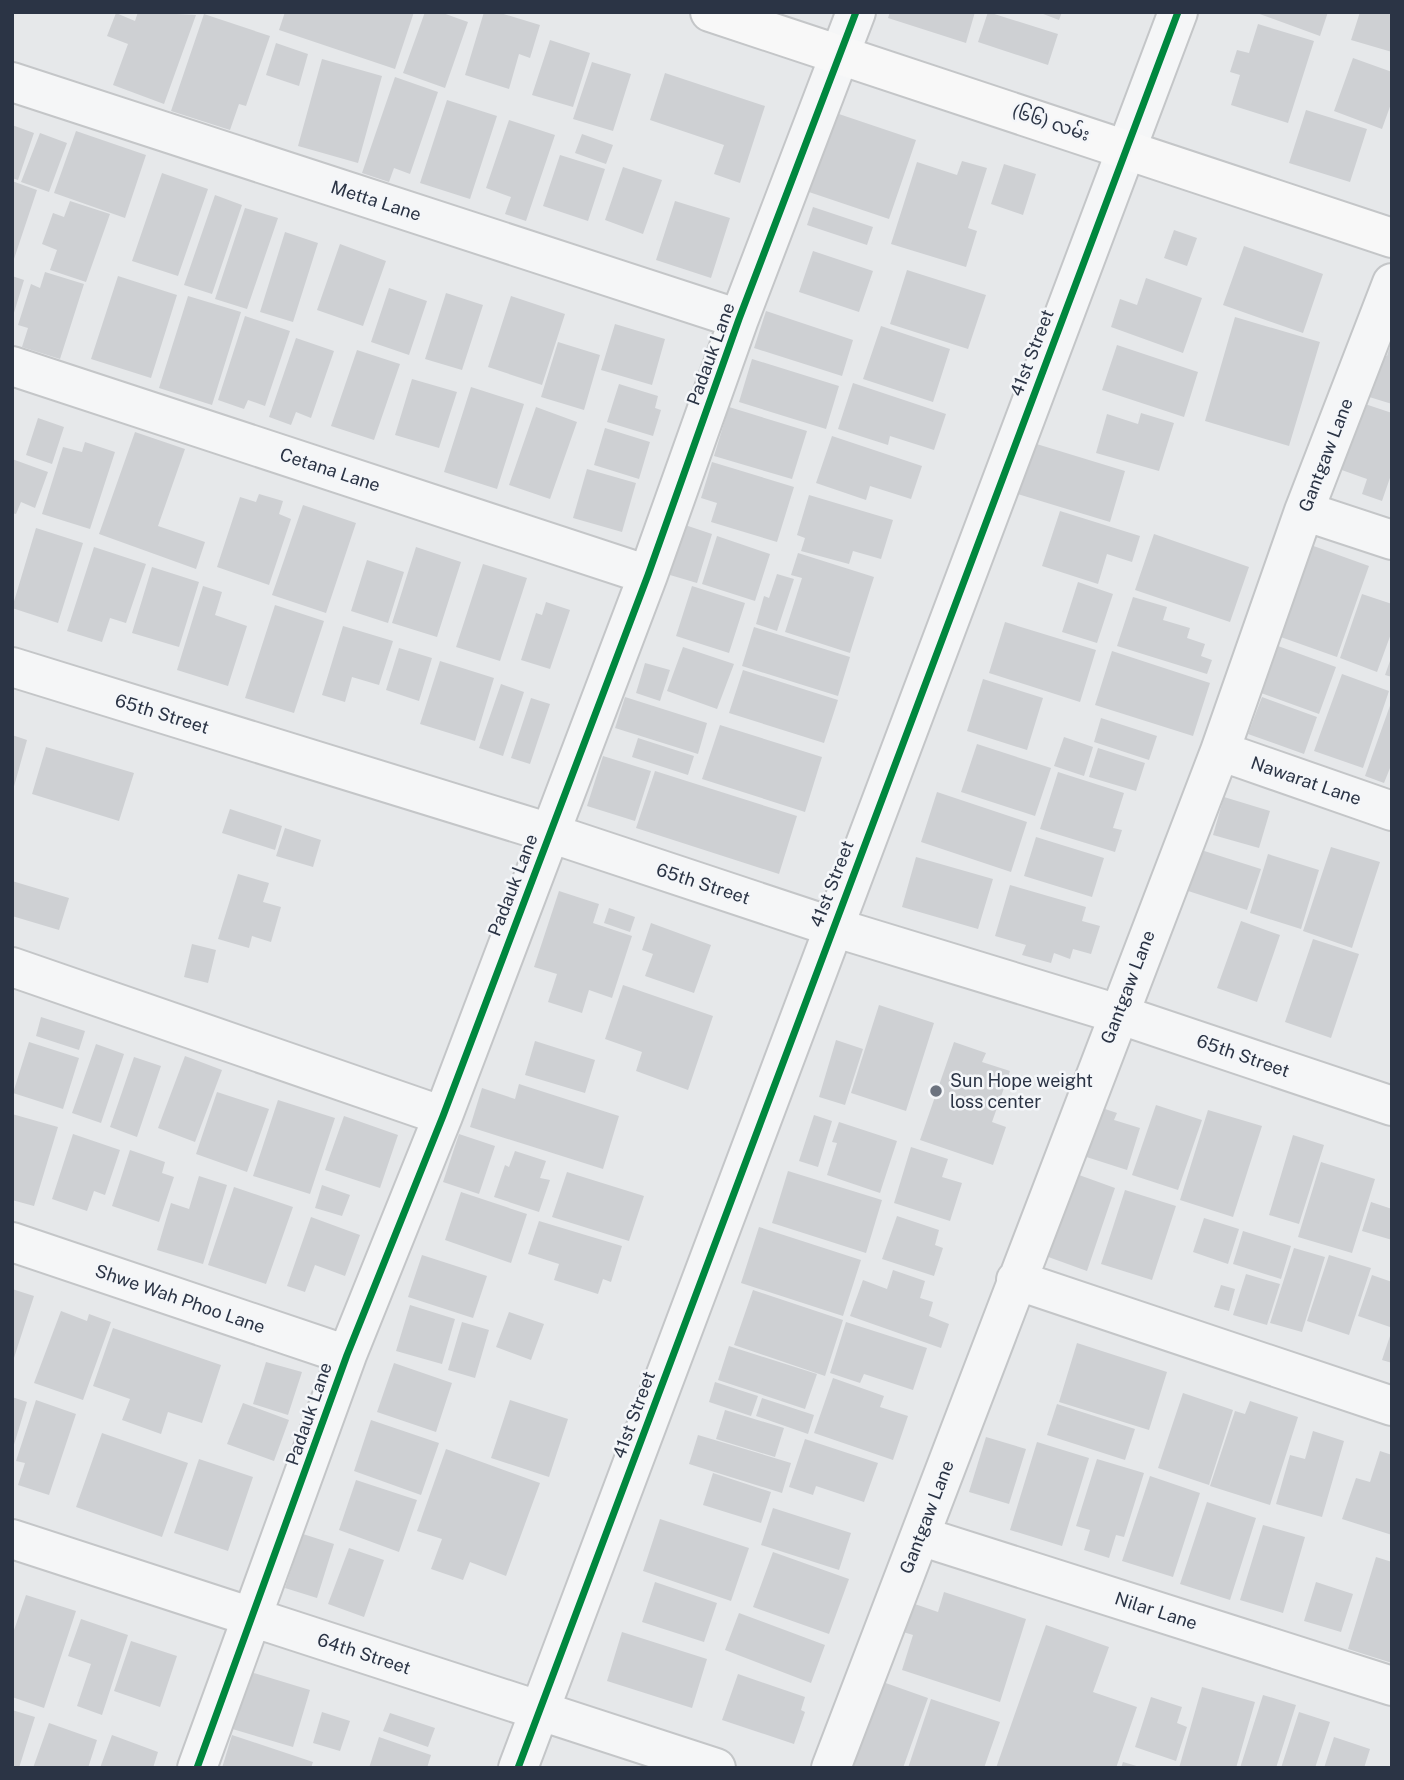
<svg xmlns="http://www.w3.org/2000/svg" width="1404" height="1780" viewBox="0 0 1404 1780" font-family="'Public Sans','Noto Sans Myanmar',sans-serif">
	<style>
		.building { fill: #ced0d3 }
		.lines { fill: none; stroke-linecap: round; stroke-linejoin: round }
		.street-casing { stroke: #c4c6c8; stroke-width: 42 }
		.secondary-casing { stroke: #c4c6c8; stroke-width: 42 }
		.street { stroke: #f5f6f7; stroke-width: 38 }
		.secondary { stroke: #f8f8f8; stroke-width: 38 }
		.cycleway-casing { stroke: #f4f6f9; stroke-width: 11 }
		.cycleway { stroke: #00873e; stroke-width: 7 }
		.poi-dot { fill: #6c737f; stroke: #f4f6f9; stroke-width: 2.5 }
		.labels { text-anchor: middle; stroke-width: 5; stroke-linejoin: round; paint-order: stroke }
		.street-label { font-size: 18px; fill: #2b3445; stroke: #f4f6f9 }
		.poi-label { font-size: 18px; fill: #2b3445; stroke: #f4f6f9; text-anchor: start }
	</style>
	<rect width="100%" height="100%" fill="#e6e8ea"/>
	<path class="building" d="M138 12 196 15 164 104 113 85 128 44 107 36 116 13 135 21Z
		M285 12H414L395 69 279 30Z
		M425 12H440L468 22 445 88 403 73Z
		M484 12H497L540 25 530 58 519 54 509 89 465 75Z
		M890 12H975L966 43 888 18Z
		M988 12 1058 34 1048 65 978 42Z
		M1038 12H1062L1059 20Z
		M1254 12H1328L1320 36Z
		M1360 12H1392V52L1351 40Z
		M204 14 270 36 246 106 239 104 230 130 171 111Z
		M1258 24 1314 41 1288 123 1231 105 1240 75 1230 72 1237 50 1249 53Z
		M550 40 590 53 573 107 532 95Z
		M276 43 308 54 299 86 266 75Z
		M1353 58 1392 72V101L1382 129 1334 111Z
		M322 59 382 76 358 163 298 146Z
		M592 62 631 74 613 131 573 119Z
		M665 73 765 106 740 183 714 174 724 145 650 120Z
		M395 77 438 92 410 174 394 168 389 182 362 173Z
		M447 100 497 116 470 199 420 183Z
		M1306 110 1367 129 1350 182 1289 163Z
		M830 111 916 140 889 219 803 190Z
		M509 120 555 135 526 221 505 214 511 197 486 188Z
		M12 125 34 133 18 180 12 178Z
		M76 131 146 155 125 218 54 193Z
		M40 133 67 143 49 192 21 182Z
		M582 134 613 145 606 164 575 153Z
		M560 155 605 169 588 221 543 206Z
		M962 161 987 168 968 228 977 231 966 267 891 244 917 162 957 175Z
		M1004 164 1036 174 1023 215 991 204Z
		M623 167 662 180 643 234 605 220Z
		M162 173 208 189 178 276 132 261Z
		M12 181 37 190 13 262H12Z
		M215 195 242 205 212 294 184 285Z
		M70 201 110 214 86 282 50 270 57 250 42 244 53 213 64 217Z
		M675 201 730 218 711 278 656 260Z
		M813 207 873 227 867 245 807 225Z
		M245 208 278 218 247 309 215 299Z
		M1174 230 1197 238 1187 266 1164 258Z
		M285 232 318 243 293 322 260 312Z
		M340 244 386 261 363 326 317 310Z
		M1244 246 1323 274 1303 333 1223 305Z
		M813 251 873 271 859 312 799 292Z
		M907 270 986 295 968 349 890 324Z
		M45 272 84 284 60 359 22 347 28 328 18 325 31 284 40 288Z
		M12 276 24 280 13 316H12Z
		M118 276 177 295 151 378 91 359Z
		M1146 278 1202 298 1183 353 1111 327 1120 299 1137 305Z
		M389 288 427 301 409 355 371 342Z
		M446 293 483 305 462 370 425 359Z
		M188 296 241 312 212 405 159 388Z
		M511 296 565 314 542 385 488 367Z
		M766 311 853 340 842 376 754 348Z
		M245 316 290 331 265 406 248 400 244 409 218 400Z
		M1235 317 1320 342 1289 446 1205 421Z
		M615 324 665 339 652 385 601 370Z
		M881 326 950 349 933 402 863 379Z
		M296 338 334 351 311 418 296 412 291 425 269 417Z
		M558 342 600 355 584 410 541 397Z
		M1391 343 1392 404 1353 392 1367 350 1387 356Z
		M1117 345 1198 372 1184 417 1102 390Z
		M357 350 400 364 374 440 331 426Z
		M752 359 839 386 826 429 739 402Z
		M412 379 457 392 439 448 395 435Z
		M853 383 946 414 934 450 890 436 888 445 838 429Z
		M619 384 658 396 655 408 661 410 653 436 607 422Z
		M471 387 524 404 497 489 444 472Z
		M1359 402 1392 413V472L1382 501 1362 494 1367 479 1336 468Z
		M536 407 577 422 550 499 509 485Z
		M729 407 807 431 792 479 714 456Z
		M1141 413 1174 423 1159 471 1096 453 1107 414 1138 424Z
		M38 418 64 427 52 464 26 455Z
		M605 428 650 442 639 479 594 465Z
		M135 432 185 449 158 526 205 542 196 569 99 534Z
		M832 436 922 466 911 499 870 486 866 500 816 483Z
		M85 442 115 452 90 529 42 514 63 447 82 452Z
		M1030 442 1125 471 1110 522 1014 493Z
		M12 459 48 472 35 508 21 502 16 514 12 513Z
		M712 462 794 487 777 542 711 522 717 503 701 498Z
		M587 469 636 483 622 532 573 518Z
		M259 494 283 501 279 514 291 519 269 585 217 567 240 497 256 502Z
		M809 495 893 520 881 559 853 551 849 564 801 551 805 538 797 535Z
		M303 505 356 523 326 613 272 595Z
		M1060 511 1140 536 1132 562 1107 554 1098 584 1042 566Z
		M685 525 712 534 697 583 670 575Z
		M36 528 83 543 58 623 12 608Z
		M1154 534 1249 567 1230 622 1135 590Z
		M717 536 770 554 755 601 702 584Z
		M1308 544 1369 566 1337 657 1275 635Z
		M94 547 146 564 126 623 110 618 102 642 67 631Z
		M416 547 461 562 437 637 392 623Z
		M798 553 874 577 850 653 785 632 802 578 791 575Z
		M367 560 404 572 388 623 351 611Z
		M483 564 527 578 500 661 456 647Z
		M152 567 199 582 179 647 132 633Z
		M777 574 794 579 777 631 756 624 764 596 769 598Z
		M1078 582 1113 594 1097 643 1062 632Z
		M203 586 222 592 215 615 247 626 228 686 177 670Z
		M692 586 745 603 729 653 676 636Z
		M1362 594 1392 604V631L1377 672 1340 658Z
		M1133 597 1167 607 1163 620 1190 628 1187 638 1205 644 1201 656 1212 660 1207 674 1117 646Z
		M546 602 570 610 550 669 521 660 536 613 542 615Z
		M275 605 324 621 294 713 245 698Z
		M1005 622 1096 650 1080 702 989 673Z
		M343 626 393 641 379 685 352 677 345 702 322 695Z
		M754 627 850 657 838 696 742 666Z
		M1278 646 1336 667 1319 714 1261 693Z
		M683 647 734 664 717 709 667 691Z
		M399 648 432 658 419 701 386 690Z
		M1112 651 1210 683 1193 736 1095 705Z
		M1391 658H1392V677L1385 675Z
		M440 661 494 678 475 741 420 724Z
		M645 663 670 670 660 701 636 693Z
		M743 670 838 700 824 743 729 713Z
		M1342 674 1389 691 1363 768 1314 751Z
		M983 679 1043 698 1027 750 967 731Z
		M501 684 524 692 503 756 479 748Z
		M625 697 707 723 698 754 615 728Z
		M1262 697 1317 717 1304 754 1248 734Z
		M531 698 550 704 530 764 511 758Z
		M1392 700V763L1384 783 1365 776Z
		M1101 718 1157 736 1149 760 1094 742Z
		M720 725 822 757 805 812 702 779Z
		M12 735 27 740 13 790H12Z
		M1064 737 1093 747 1084 776 1054 766Z
		M638 738 694 756 688 775 632 757Z
		M977 744 1051 768 1035 816 961 792Z
		M46 747 134 773 119 821 32 794Z
		M1098 748 1145 763 1136 791 1089 777Z
		M603 756 651 771 635 821 587 806Z
		M655 771 797 816 779 874 636 828Z
		M1058 772 1124 793 1113 828 1122 830 1115 852 1040 829Z
		M937 792 1027 822 1011 872 921 842Z
		M1224 797 1270 811 1259 848 1213 835Z
		M230 809 282 826 275 850 222 833Z
		M285 828 321 840 313 867 276 856Z
		M1036 837 1104 858 1092 897 1024 876Z
		M1331 847 1380 862 1352 948 1303 931Z
		M1198 849 1261 869 1247 910 1185 890Z
		M1268 854 1319 870 1301 929 1250 913Z
		M916 857 993 879 978 929 902 907Z
		M238 874 269 883 263 902 281 907 271 942 252 936 249 948 218 939Z
		M12 881 69 898 59 930 12 916Z
		M1010 885 1086 907 1082 921 1100 926 1091 954 1073 949 1070 959 1054 953 1051 963 1022 955 1026 945 995 936Z
		M559 891 599 904 593 923 632 936 612 998 589 990 582 1013 548 1002 557 974 534 967Z
		M609 908 635 917 630 932 604 923Z
		M1241 921 1280 935 1257 1002 1217 988Z
		M651 923 711 945 694 993 645 976 653 954 642 950Z
		M1313 939 1359 954 1331 1038 1285 1022Z
		M192 944 216 950 208 983 184 977Z
		M623 985 713 1016 688 1090 636 1071 642 1052 605 1039Z
		M879 1005 934 1023 906 1111 851 1093Z
		M41 1017 85 1031 79 1050 36 1036Z
		M836 1040 863 1049 845 1105 819 1097Z
		M535 1041 595 1060 585 1093 525 1075Z
		M29 1042 79 1058 63 1109 13 1093Z
		M954 1042 986 1053 982 1062 1010 1071 992 1122 1006 1127 993 1165 920 1140Z
		M96 1044 124 1054 101 1123 72 1113Z
		M185 1056 222 1070 195 1142 158 1128Z
		M134 1057 161 1066 137 1137 110 1127Z
		M519 1084 619 1116 603 1169 470 1127 482 1088 515 1099Z
		M217 1092 269 1109 247 1172 196 1154Z
		M278 1100 335 1118 310 1194 253 1176Z
		M1090 1104 1117 1113 1114 1120 1140 1128 1127 1170 1074 1153Z
		M1156 1105 1202 1120 1178 1190 1132 1175Z
		M1208 1110 1262 1126 1233 1217 1180 1200Z
		M12 1114 58 1127 34 1206 12 1200Z
		M814 1115 832 1121 818 1167 799 1161Z
		M344 1116 398 1135 380 1188 325 1170Z
		M839 1122 897 1141 880 1193 827 1175 837 1143 832 1142Z
		M73 1134 120 1150 105 1195 94 1191 87 1211 52 1199Z
		M459 1134 495 1146 479 1194 443 1182Z
		M1293 1135 1324 1145 1299 1224 1269 1215Z
		M911 1147 948 1159 942 1177 962 1183 950 1221 894 1203Z
		M130 1150 165 1162 162 1173 174 1177 159 1222 112 1206Z
		M515 1151 546 1161 540 1178 550 1180 539 1212 494 1197 505 1165 509 1167Z
		M1321 1162 1375 1179 1352 1253 1298 1237Z
		M788 1171 882 1200 866 1253 772 1223Z
		M1068 1171 1115 1188 1087 1271 1040 1254Z
		M567 1172 644 1196 629 1241 552 1217Z
		M199 1176 227 1185 203 1264 157 1250 171 1203 189 1209Z
		M322 1185 350 1195 342 1216 315 1208Z
		M234 1187 293 1207 266 1284 208 1265Z
		M1125 1190 1176 1206 1152 1280 1101 1264Z
		M461 1192 527 1214 511 1263 445 1240Z
		M1371 1202 1392 1209V1240L1362 1231Z
		M897 1216 939 1230 935 1245 943 1248 934 1276 882 1259Z
		M311 1217 360 1235 345 1276 315 1265 305 1292 287 1286Z
		M1204 1218 1239 1229 1228 1264 1193 1252Z
		M539 1221 622 1246 611 1282 603 1279 598 1294 554 1280 559 1264 528 1254Z
		M759 1227 861 1260 843 1316 741 1283Z
		M1243 1231 1291 1246 1281 1279 1233 1264Z
		M1294 1248 1325 1257 1302 1332 1270 1323Z
		M422 1255 487 1276 473 1318 408 1297Z
		M1329 1255 1371 1268 1349 1335 1307 1321Z
		M893 1270 925 1281 920 1298 933 1302 929 1316 949 1324 941 1348 850 1316 863 1280 887 1289Z
		M1246 1274 1280 1284 1267 1325 1233 1315Z
		M1372 1275 1392 1282 1390 1327 1358 1316Z
		M1221 1285 1235 1289 1229 1311 1214 1307Z
		M12 1289 34 1296 13 1361H12Z
		M753 1290 843 1320 825 1376 734 1345Z
		M410 1305 455 1319 442 1364 396 1351Z
		M61 1311 87 1321 89 1314 111 1322 83 1400 34 1383Z
		M509 1312 544 1324 531 1360 496 1347Z
		M462 1322 489 1330 475 1378 448 1370Z
		M846 1322 927 1348 913 1390 864 1374 860 1383 830 1373Z
		M113 1328 221 1365 202 1423 168 1412 161 1434 122 1420 130 1399 93 1386Z
		M1391 1333H1392V1363L1382 1360Z
		M1077 1343 1167 1372 1149 1430 1059 1402Z
		M729 1346 817 1374 805 1409 718 1380Z
		M266 1362 302 1372 288 1415 253 1404Z
		M394 1363 452 1383 436 1432 377 1412Z
		M833 1378 884 1396 880 1407 908 1416 893 1460 814 1433Z
		M715 1382 758 1396 751 1416 709 1402Z
		M1183 1393 1233 1410 1209 1485 1158 1468Z
		M12 1397 27 1402 13 1448H12Z
		M762 1398 814 1415 808 1434 756 1416Z
		M36 1400 76 1414 49 1495 18 1485 25 1463 16 1461Z
		M510 1400 568 1419 549 1477 491 1458Z
		M1250 1401 1298 1417 1270 1505 1210 1486 1235 1411 1245 1414Z
		M243 1403 289 1420 274 1461 227 1444Z
		M1057 1404 1135 1429 1125 1460 1047 1435Z
		M725 1410 784 1428 775 1457 716 1439Z
		M371 1420 439 1443 421 1495 354 1471Z
		M1313 1431 1344 1441 1322 1517 1276 1504 1290 1455 1305 1459Z
		M102 1433 188 1463 162 1537 76 1507Z
		M698 1435 791 1463 782 1493 689 1464Z
		M986 1437 1026 1449 1009 1504 969 1492Z
		M805 1439 878 1463 864 1502 816 1486 813 1495 789 1487Z
		M1037 1442 1089 1458 1062 1546 1010 1530Z
		M446 1449 540 1483 506 1576 470 1562 463 1580 431 1569 442 1539 417 1531Z
		M1380 1451 1392 1455V1535L1342 1519 1356 1478 1370 1482Z
		M199 1459 253 1477 228 1551 174 1533Z
		M1097 1459 1144 1473 1124 1537 1116 1535 1109 1558 1084 1550 1090 1530 1076 1526Z
		M713 1473 771 1492 761 1523 703 1505Z
		M1150 1476 1200 1493 1173 1577 1122 1561Z
		M356 1480 417 1500 399 1552 339 1530Z
		M1207 1502 1256 1518 1230 1600 1180 1584Z
		M773 1508 851 1533 839 1570 761 1545Z
		M660 1519 749 1548 731 1601 643 1571Z
		M1263 1525 1305 1537 1283 1613 1240 1600Z
		M303 1534 334 1544 317 1598 285 1588Z
		M349 1548 384 1560 364 1617 328 1604Z
		M773 1552 849 1579 829 1634 753 1607Z
		M1376 1557 1392 1562V1663L1348 1649Z
		M655 1582 717 1603 704 1642 642 1622Z
		M1316 1582 1353 1594 1341 1632 1304 1621Z
		M944 1592 1026 1619 1000 1702 902 1670 913 1635 900 1631 909 1602 938 1612Z
		M26 1595 76 1611 44 1708 12 1697V1636Z
		M739 1613 825 1645 811 1683 725 1650Z
		M81 1619 128 1635 102 1715 77 1706 91 1664 68 1656Z
		M1046 1625 1109 1647 1093 1692 1137 1707 1116 1768H996Z
		M622 1632 707 1659 692 1708 607 1681Z
		M131 1641 177 1656 160 1707 114 1691Z
		M247 1671 310 1690 293 1747 229 1728Z
		M738 1674 805 1697 801 1710 805 1712 794 1744 722 1720Z
		M880 1681 928 1698 903 1768H860L851 1765Z
		M1202 1687 1255 1702 1236 1768H1179Z
		M1263 1695 1296 1705 1276 1768H1240Z
		M1151 1697 1182 1707 1177 1723 1187 1727 1176 1761 1135 1747Z
		M931 1699 1000 1722 984 1768H908Z
		M12 1710 35 1717 19 1768H12Z
		M322 1712 350 1721 340 1751 313 1743Z
		M1299 1712 1330 1722 1315 1768H1281Z
		M390 1713 435 1728 428 1747 383 1731Z
		M49 1723 97 1740 88 1768H33Z
		M112 1735 158 1752 153 1768H100Z
		M232 1735 313 1762 311 1768H222Z
		M379 1737 431 1755 427 1768H369Z
		M1334 1737 1370 1749 1364 1768H1324Z
		M1123 1762 1140 1767V1768H1121Z"/>
	<g class="lines">
		<defs>
			<path id="street" d="M12 82 739 319
				M12 366 648 575
				M1304 511 1392 540
				M12 667 550 833 833 927 1118 1014 1392 1106
				M1220 751 1392 811
				M12 967 443 1116
				M12 1242 347 1355
				M1016 1280 1392 1406
				M920 1536 1392 1686
				M12 1539 716 1768
				M197 1768 347 1355 443 1116 648 575 739 319 856 12
				M518 1768 1178 12
				M831 1768 1220 751 1304 511 1392 283"/>
			<path id="secondary" d="M710 12 1392 238"/>
		</defs>
		<use href="#street" class="street-casing"/>
		<use href="#secondary" class="secondary-casing"/>
		<use href="#street" class="street"/>
		<use href="#secondary" class="secondary"/>
		<defs>
			<path id="cycleway" d="M197 1768 347 1355 443 1116 648 575 739 319 856 12
				M518 1768 1178 12"/>
		</defs>
		<use href="#cycleway" class="cycleway-casing"/>
		<use href="#cycleway" class="cycleway"/>
	</g>
	<circle class="poi-dot" cx="936" cy="1091" r="7"/>
	<g class="labels">
		<g class="street-label">
			<text transform="translate(1051 123) rotate(18)" y="6">(၆၆) လမ်း</text>
			<text transform="translate(376 201) rotate(18)" y="6">Metta Lane</text>
			<text transform="translate(1032 353) rotate(-69)" y="6">41st Street</text>
			<text transform="translate(711 354) rotate(-70)" y="6">Padauk Lane</text>
			<text transform="translate(1326 455) rotate(-69)" y="6">Gantgaw Lane</text>
			<text transform="translate(330 470) rotate(18)" y="6">Cetana Lane</text>
			<text transform="translate(162 714) rotate(17)" y="6">65th Street</text>
			<text transform="translate(1306 781) rotate(19)" y="6">Nawarat Lane</text>
			<text transform="translate(703 884) rotate(18)" y="6">65th Street</text>
			<text transform="translate(832 884) rotate(-69)" y="6">41st Street</text>
			<text transform="translate(513 885) rotate(-69)" y="6">Padauk Lane</text>
			<text transform="translate(1128 987) rotate(-69)" y="6">Gantgaw Lane</text>
			<text transform="translate(1243 1056) rotate(19)" y="6">65th Street</text>
			<text transform="translate(180 1299) rotate(19)" y="6">Shwe Wah Phoo Lane</text>
			<text transform="translate(309 1414) rotate(-71)" y="6">Padauk Lane</text>
			<text transform="translate(634 1415) rotate(-70)" y="6">41st Street</text>
			<text transform="translate(927 1517) rotate(-69)" y="6">Gantgaw Lane</text>
			<text transform="translate(1156 1611) rotate(18)" y="6">Nilar Lane</text>
			<text transform="translate(364 1654) rotate(18)" y="6">64th Street</text>
		</g>
		<g class="poi-label">
			<text x="950" y="1087">Sun Hope weight<tspan x="950" dy="21">loss center</tspan></text>
		</g>
	</g>
	<rect width="1404" height="1780" fill="none" stroke="#2b3445" stroke-width="28"/>
</svg>
